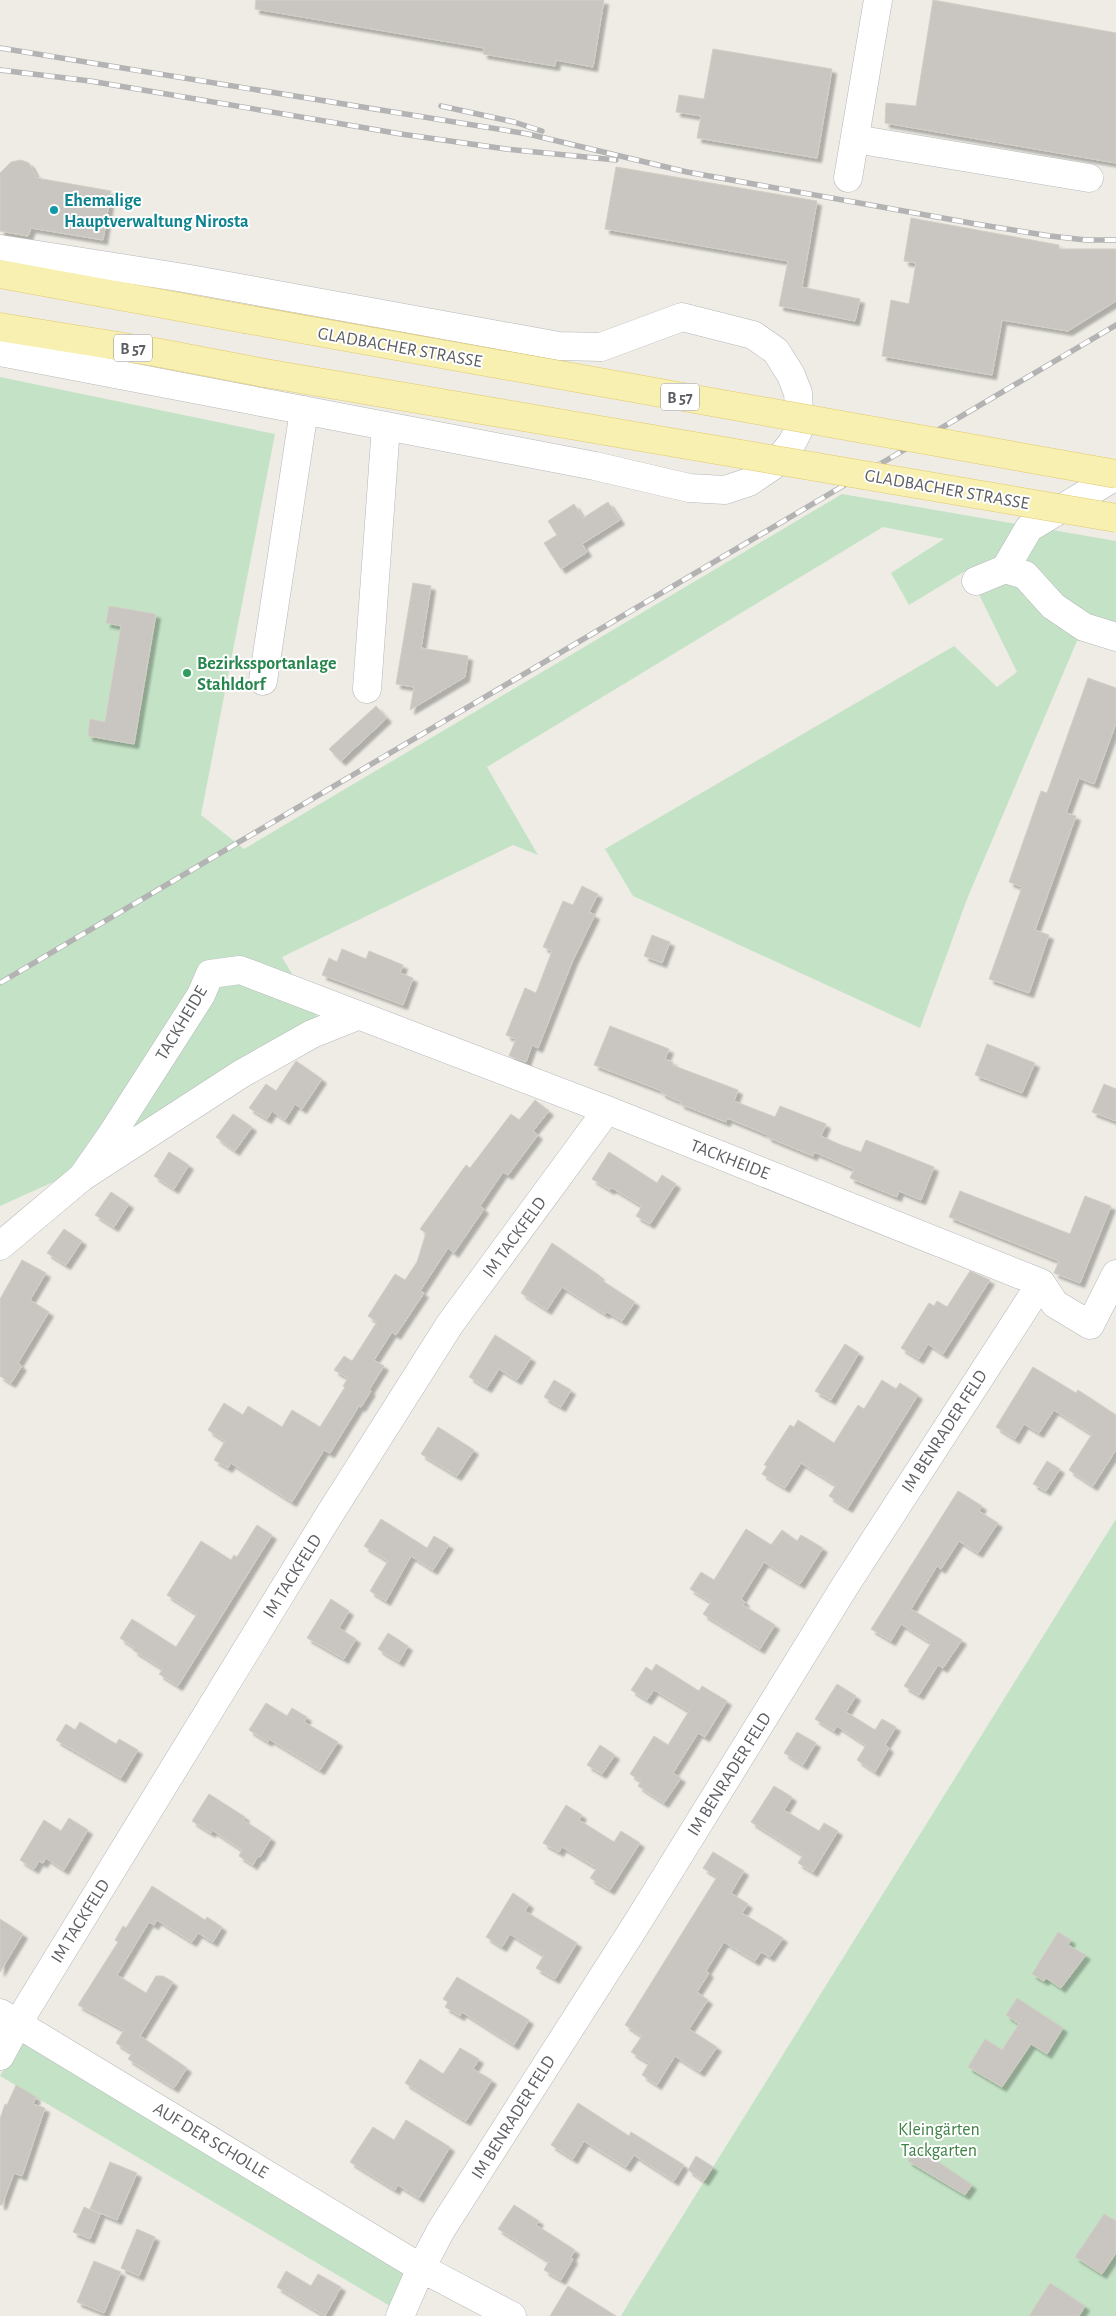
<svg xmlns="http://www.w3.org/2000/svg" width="1116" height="2316" viewBox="0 0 1116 2316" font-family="'Alegreya Sans',sans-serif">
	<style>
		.green { fill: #c4e3c6; fill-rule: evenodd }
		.building { fill: #c9c6c2; stroke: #d2cec4; filter: url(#shadow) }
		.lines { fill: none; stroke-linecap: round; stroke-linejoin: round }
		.minor-casing { stroke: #b5b7ba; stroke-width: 29 }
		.major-casing { stroke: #e3c968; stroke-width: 29 }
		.minor { stroke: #fff; stroke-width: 28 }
		.major { stroke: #f7f0b1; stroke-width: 28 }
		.rail-casing { stroke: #b3b3b4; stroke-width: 5.5 }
		.rail { stroke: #fff; stroke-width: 4; stroke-dasharray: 11; stroke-linecap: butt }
		.major-bridge-casing { stroke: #e3c968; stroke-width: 29; stroke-linecap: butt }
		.major-bridge { stroke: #f7f0b1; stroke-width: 28 }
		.culture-dot { fill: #0f9aa8; stroke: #fff; stroke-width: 2 }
		.leisure-dot { fill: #2e9e5b; stroke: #fff; stroke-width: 2 }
		.labels { text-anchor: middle; stroke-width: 4; stroke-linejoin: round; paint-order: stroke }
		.shield { fill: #fff; stroke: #8e8f92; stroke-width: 1 }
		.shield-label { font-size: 16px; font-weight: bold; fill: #5d5f64 }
		.culture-label { font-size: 18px; font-weight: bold; fill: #0d838f; stroke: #fff; text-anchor: start }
		.street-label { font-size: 18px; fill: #5d5f64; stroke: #fff }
		.leisure-label { font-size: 18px; font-weight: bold; fill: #27864d; stroke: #fff; text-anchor: start }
		.park-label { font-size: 18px; fill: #3e8246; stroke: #fff }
	</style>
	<defs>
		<filter id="shadow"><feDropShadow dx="4.5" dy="4.5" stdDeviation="1" flood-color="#0004"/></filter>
	</defs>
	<rect width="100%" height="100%" fill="#eeece5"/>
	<path class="green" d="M0 377 275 434 201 815 244 849 842 494 1116 541V641H1077L967 899 920 1028 633 896 605 849 954 646 997 687 1017 672 967 570 909 605 891 573 944 539 883 527 487 767 538 855 513 845 282 957 325 1030 60 1179 0 1206ZM109 606 156 614 134 744 88 736 90 720 105 722 121 626 106 623Z
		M1116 1519V2316H621L631 2299Z
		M23 2037 400 2260 405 2280 390 2306 0 2076Z"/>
	<path class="building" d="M256 0H604L593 67 556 60 555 66 483 54 484 48 255 9Z
		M933 0 1116 33V163L885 123 886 103 916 106Z
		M713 49 832 69 817 158 697 138 701 116 676 112 679 95 704 99Z
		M21 160 29 163 37 178 111 191 103 240 31 228 28 236 0 231V173L11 162Z
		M616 167 817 201 802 287 860 299 855 321 779 306 788 261 605 229Z
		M911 218 1059 245V249H1116V301L1068 331 1002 320 992 375 882 356 891 300 909 304 916 263 904 261Z
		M608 502 620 520 582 544 587 552 561 569 544 543 557 535 548 521 574 504 583 518Z
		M413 583 431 586 421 648 468 656 465 677 410 710 414 687 396 684Z
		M109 606 156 614 134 744 88 736 90 719 105 722 121 626 106 623Z
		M1088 678 1116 688V723L1094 784 1079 778 1066 813 1076 816 1035 930 1049 935 1029 993 989 979 1022 887 1009 882 1041 791 1047 793Z
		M376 706 387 718 341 761 329 749Z
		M582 886 598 894 589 912 595 915 573 960 538 1048 532 1045 526 1062 509 1056 516 1039 506 1035 525 988 536 993 552 951 543 947 563 901 573 905Z
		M652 935 670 942 662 963 644 956Z
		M342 949 366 959 369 951 403 965 400 973 413 978 403 1005 322 975 329 958 337 962Z
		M610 1026 669 1049 665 1059 673 1062 672 1065 738 1090 734 1101 775 1117 780 1106 826 1124 821 1136 841 1145 861 1152 866 1140 934 1167 921 1200 899 1191 897 1197 850 1178 854 1169 814 1152 813 1156 767 1137 768 1135 727 1118 726 1122 680 1104 681 1102 661 1093 662 1091 594 1065Z
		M987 1044 1035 1063 1022 1093 975 1075Z
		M296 1061 322 1079 302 1109 295 1104 285 1120 272 1111 267 1119 249 1108 266 1084 276 1091Z
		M1104 1084 1116 1089V1121L1092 1112Z
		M535 1100 549 1111 533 1131 538 1135 508 1175 503 1172 480 1206 484 1209 454 1253 448 1248 420 1291 424 1293 396 1335 392 1332 374 1360 384 1366 369 1390 371 1391 361 1407 359 1406 330 1453 324 1450 292 1502 231 1463 228 1468 214 1460 225 1441 208 1430 224 1403 243 1415 248 1406 282 1427 292 1410 320 1427 345 1387 343 1386 348 1378 334 1370 344 1356 352 1361 377 1322 368 1316 395 1274 405 1280 417 1262 426 1233 420 1229 466 1165 470 1168 511 1114 519 1120Z
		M233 1114 252 1127 235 1151 216 1137Z
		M169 1152 189 1165 174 1189 154 1176Z
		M609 1152 657 1183 662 1175 676 1184 650 1224 636 1216 642 1206 612 1188 610 1190 592 1179Z
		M960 1191 1070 1234 1085 1196 1111 1206 1080 1283 1054 1273 1059 1261 949 1217Z
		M111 1192 129 1204 114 1227 95 1215Z
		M64 1229 82 1241 66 1265 47 1253Z
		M552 1243 600 1276 598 1278 635 1302 622 1321 607 1312 605 1314 562 1287 547 1310 521 1293Z
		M22 1260 46 1273 30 1300 49 1312 18 1363 22 1366 11 1383 0 1376V1299Z
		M970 1271 990 1280 943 1354 928 1344 919 1359 901 1348 929 1303 934 1306 937 1301 947 1307Z
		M495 1335 531 1358 517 1380 499 1369 487 1388 469 1377Z
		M845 1344 859 1353 831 1400 815 1391Z
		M1033 1367 1076 1393 1078 1390 1116 1415V1450L1093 1486 1069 1470 1092 1434 1054 1410 1039 1433 1024 1424 1015 1439 996 1427Z
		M554 1380 571 1390 561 1407 544 1397Z
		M882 1380 896 1389 900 1383 918 1395 848 1508 829 1496 836 1485 801 1463 785 1488 762 1474 767 1466 764 1465 790 1425 794 1427 798 1420 834 1443 858 1405 864 1409Z
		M438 1427 474 1450 457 1476 421 1454Z
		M1047 1461 1060 1469 1046 1491 1033 1484Z
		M958 1491 982 1506 979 1511 998 1523 978 1553 959 1541 941 1569 937 1566 911 1609 962 1640 943 1668 938 1665 919 1695 904 1686 931 1643 901 1624 891 1641 871 1629Z
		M381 1519 427 1548 434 1536 449 1545 433 1570 411 1556 386 1601 370 1591 388 1561 364 1546Z
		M257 1525 272 1535 178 1686 159 1674 163 1669 133 1650 135 1648 120 1638 132 1619 176 1647 197 1614 167 1595 201 1541 231 1560 234 1555 237 1557Z
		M746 1529 771 1545 782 1530 797 1541 801 1535 823 1548 800 1584 764 1562 741 1599 745 1602 743 1605 775 1625 760 1649 703 1614 711 1602 690 1589 701 1572 714 1580Z
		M331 1599 349 1611 339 1628 356 1639 344 1659 307 1638Z
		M388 1633 408 1646 399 1662 378 1649Z
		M656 1664 699 1691 702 1686 727 1701 705 1737 698 1733 673 1773 681 1778 664 1803 638 1786 641 1781 630 1774 654 1736 668 1745 689 1711 654 1690 647 1700 631 1690 646 1667 652 1671Z
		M837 1684 856 1696 846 1712 875 1730 882 1719 896 1727 885 1745 889 1748 875 1772 857 1760 866 1745 837 1726 834 1731 815 1719Z
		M266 1703 287 1716 292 1708 307 1717 304 1722 338 1742 320 1770 269 1739 268 1742 249 1730Z
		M80 1722 116 1744 119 1739 138 1750 121 1778 56 1740 66 1724 75 1730Z
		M797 1732 816 1743 803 1765 784 1753Z
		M600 1745 615 1755 602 1774 587 1765Z
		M774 1786 792 1797 784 1810 819 1831 824 1823 838 1831 813 1872 798 1863 803 1855 751 1822Z
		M209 1794 245 1817 243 1820 271 1838 260 1857 258 1856 253 1865 239 1856 242 1850 212 1830 211 1833 192 1821Z
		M566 1805 582 1815 579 1820 614 1842 621 1831 640 1843 610 1890 590 1878 597 1868 562 1847 559 1852 543 1843Z
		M69 1818 88 1830 64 1870 46 1858 43 1863 39 1861 34 1869 20 1860 44 1820 61 1831Z
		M713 1852 744 1871 731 1893 748 1904 742 1913 783 1938 770 1957 761 1952 755 1961 724 1942 706 1971 709 1973 697 1992 708 2000 689 2029 717 2047 700 2072 675 2056 657 2085 642 2075 649 2063 631 2052 642 2036 625 2025 717 1877 703 1868Z
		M152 1886 205 1920 207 1917 222 1927 213 1942 198 1933 192 1942 157 1920 154 1925 149 1922 117 1975 146 1993 156 1976H163L173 1982 140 2036 187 2068 174 2088 128 2059 132 2053 116 2043 124 2030 78 2005 118 1942 115 1940 123 1926 126 1928Z
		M513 1893 529 1904 525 1911 577 1943 555 1979 536 1968 544 1955 510 1934 502 1947 486 1937Z
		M0 1919 23 1934 0 1972Z
		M1058 1932 1071 1940 1068 1945 1086 1955 1061 1988 1046 1978 1044 1981 1032 1974Z
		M457 1977 529 2020 514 2045 462 2012 460 2016 445 2007 448 2002 443 1999Z
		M1017 1998 1063 2028 1047 2054 1031 2044 1002 2087 968 2067 985 2039 1002 2050 1019 2024 1006 2015Z
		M460 2048 479 2059 473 2069 492 2080 466 2121 405 2083 420 2059 443 2074Z
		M16 2085 36 2097 33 2104 45 2108 22 2176 14 2173 2 2205H0V2119L5 2104 7 2105Z
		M578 2103 629 2136 631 2132 684 2165 674 2181 634 2155 626 2167 584 2141 573 2159 551 2145Z
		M406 2120 450 2147 419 2198 398 2185 395 2190 350 2162 373 2127 394 2140Z
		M916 2147 972 2185 965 2195 908 2161Z
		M696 2156 713 2167 704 2181 688 2170Z
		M110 2162 137 2173 117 2220 90 2209Z
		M514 2205 539 2221 536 2225 575 2250 571 2257 573 2259 561 2280 544 2270 549 2261 498 2229Z
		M84 2207 100 2214 90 2239 73 2232Z
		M1104 2214 1116 2221V2253L1102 2274 1075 2257Z
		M137 2229 155 2237 139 2276 121 2268Z
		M94 2261 121 2272 104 2313 77 2302Z
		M286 2271 311 2286 318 2274 341 2287 325 2316 277 2287Z
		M1050 2283 1085 2306 1079 2316H1029Z
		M568 2286 616 2316H550Z"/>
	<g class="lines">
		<defs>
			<path id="minor" d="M855 139 1089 178
				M848 178 878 0
				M0 249 184 278 559 346 601 347 682 317 753 335 776 351 791 375 798 393 800 427 792 443 774 465 749 482 725 490 689 488 595 466 0 352
				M1005 569 1029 528 1116 476
				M976 581 1005 569 1025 575 1053 606 1084 627 1116 637
				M263 681 304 410
				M367 689 386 426
				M82 1177 112 1134 201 995 210 974 240 970 607 1110 1041 1283 1055 1304 1090 1325 1116 1274
				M0 1246 82 1177 241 1074 312 1034 357 1016
				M0 2013 421 2268 512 2316
				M0 2056 18 2023 326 1520 450 1324 607 1110
				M400 2316 421 2268 441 2230 639 1920 845 1586 1041 1283"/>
			<path id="major" d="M0 274 245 319
				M0 327 155 352 265 373"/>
		</defs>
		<use href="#minor" class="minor-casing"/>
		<use href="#major" class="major-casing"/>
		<use href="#minor" class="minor"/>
		<use href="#major" class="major"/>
		<defs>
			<path id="rail" d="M0 48 528 134 687 172 976 224 1050 236 1086 240H1116
				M0 70 90 81 401 134 506 149 616 160
				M441 106 514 122 542 131
				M0 983 1116 325"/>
		</defs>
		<use href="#rail" class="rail-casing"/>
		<use href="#rail" class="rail"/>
		<defs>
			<path id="major-bridge" d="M245 319 1116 474
				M265 373 1116 518"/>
		</defs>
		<use href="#major-bridge" class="major-bridge-casing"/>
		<use href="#major-bridge" class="major-bridge"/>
	</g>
	<circle class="culture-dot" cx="54" cy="210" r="5"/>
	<circle class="leisure-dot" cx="187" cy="673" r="5"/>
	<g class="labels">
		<g class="shield">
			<rect x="114" y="334.5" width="38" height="27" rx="4"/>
			<rect x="661" y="383.5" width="38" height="27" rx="4"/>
		</g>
		<g class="shield-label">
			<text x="133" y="354">B 57</text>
			<text x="680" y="403">B 57</text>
		</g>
		<g class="culture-label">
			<text x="64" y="206">Ehemalige<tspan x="64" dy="21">Hauptverwaltung Nirosta</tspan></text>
		</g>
		<g class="street-label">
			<text transform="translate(400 347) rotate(10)" y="6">GLADBACHER STRASSE</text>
			<text transform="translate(947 489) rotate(10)" y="6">GLADBACHER STRASSE</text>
			<text transform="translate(181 1023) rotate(-59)" y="6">TACKHEIDE</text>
			<text transform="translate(730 1159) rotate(21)" y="6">TACKHEIDE</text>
			<text transform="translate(514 1237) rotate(-54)" y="6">IM TACKFELD</text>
			<text transform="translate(944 1431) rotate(-57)" y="6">IM BENRADER FELD</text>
			<text transform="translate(292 1576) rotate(-58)" y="6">IM TACKFELD</text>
			<text transform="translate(729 1774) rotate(-58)" y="6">IM BENRADER FELD</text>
			<text transform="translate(80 1921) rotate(-58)" y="6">IM TACKFELD</text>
			<text transform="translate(513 2117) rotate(-58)" y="6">IM BENRADER FELD</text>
			<text transform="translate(211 2140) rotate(31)" y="6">AUF DER SCHOLLE</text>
		</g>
		<g class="leisure-label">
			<text x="197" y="669">Bezirkssportanlage<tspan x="197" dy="21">Stahldorf</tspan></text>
		</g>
		<g class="park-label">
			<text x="939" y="2135">Kleingärten<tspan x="939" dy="21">Tackgarten</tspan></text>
		</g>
	</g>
</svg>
